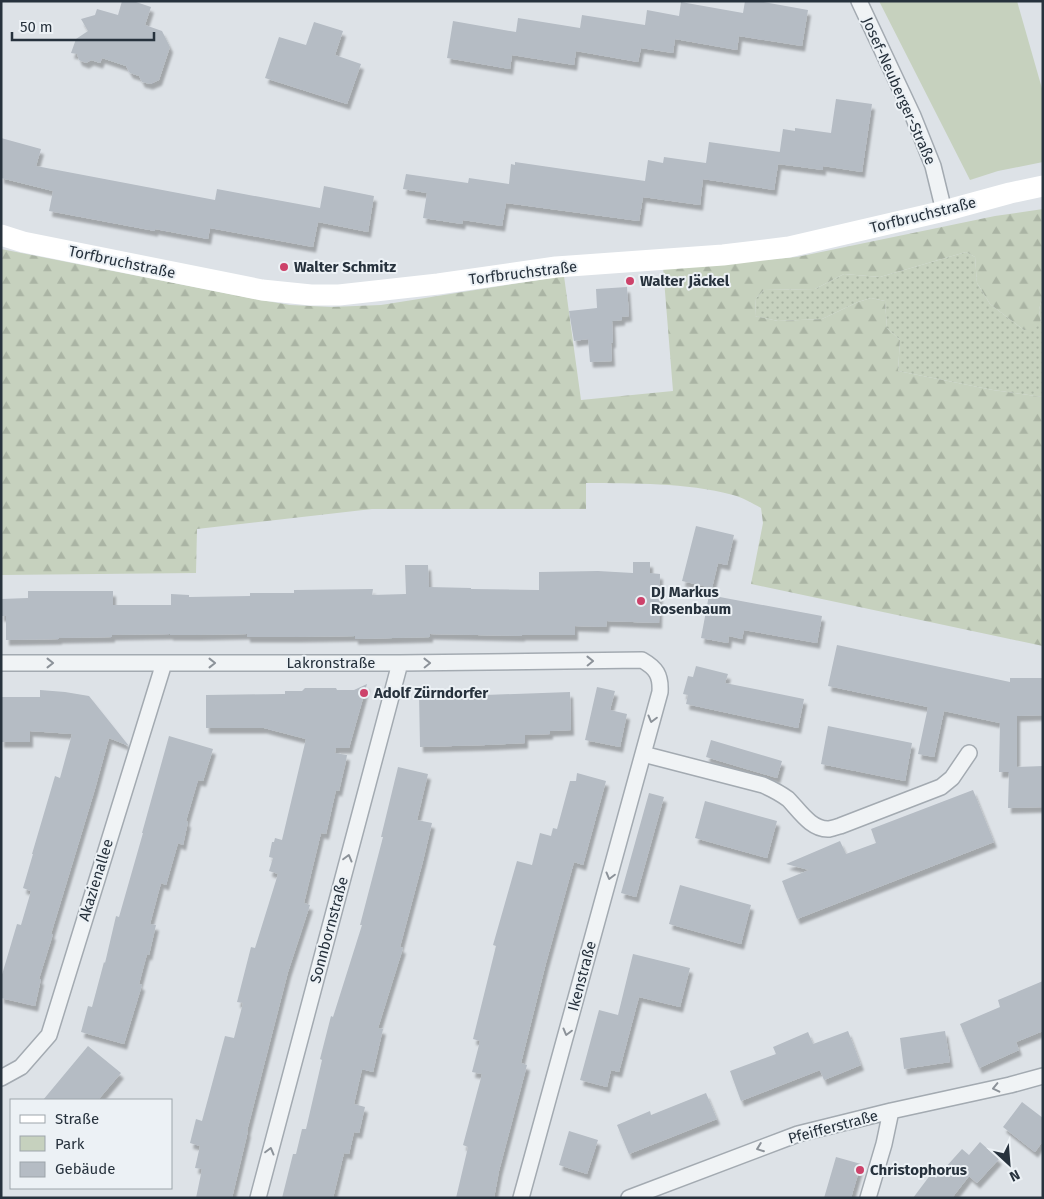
<svg xmlns="http://www.w3.org/2000/svg" width="1044" height="1199" viewBox="0 0 1044 1199" font-family="'Fira Sans',sans-serif">
	<style>
		.grass { fill: url(#grass-dots) }
		.forest { fill: url(#forest-firs) }
		.park { fill: #c6d1be }
		.building { fill: #b5bcc4; filter: url(#shadow) }
		.lines { fill: none; stroke-linecap: round; stroke-linejoin: round }
		.minor-casing { stroke: #a3aab1; stroke-width: 18 }
		.minor { stroke: #f0f3f5; stroke-width: 15 }
		.secondary { stroke: #fff; stroke-width: 21 }
		.oneway { stroke: #8c9299 }
		.poi-dot { fill: #cd426a; stroke: #ecf1f5; stroke-width: 2 }
		.labels { text-anchor: middle; stroke-width: 4; stroke-linejoin: round; paint-order: stroke }
		.street-label { font-size: 15px; fill: #27323d; stroke: #ecf1f5 }
		.poi-label { font-size: 15px; font-weight: bold; fill: #27323d; stroke: #ecf1f5; text-anchor: start }
	</style>
	<defs>
		<pattern id="grass-dots" width="8" height="8" patternUnits="userSpaceOnUse" patternTransform="scale(1.25)"><rect width="8" height="8" fill="#c6d1be"/><path d="M2 2h.1M6 6h.1" fill="none" stroke="#aab4a4" stroke-width="1.8" stroke-linecap="round"/></pattern>
		<pattern id="forest-firs" width="22" height="20" patternUnits="userSpaceOnUse" patternTransform="scale(1.25)"><rect width="22" height="20" fill="#c6d1be"/><path d="M5 1l3.5 6h-7zM16 11l3.5 6h-7z" fill="#aab4a4"/></pattern>
		<filter id="shadow"><feDropShadow dx="3" dy="5.5" stdDeviation="1" flood-color="#0004"/></filter>
	</defs>
	<rect width="100%" height="100%" fill="#dde2e7"/>
	<path class="grass" d="M966 252 975 257 977 283 990 304 1024 330 1041 323 1039 310 1043 293V397L993 390 898 371 900 340 887 328 885 301 871 298 858 302 822 319 778 321 755 316 756 298 764 290 815 289 844 274 880 277Z"/>
	<path class="forest" d="M1043 209V293L1039 310 1041 323 1034 329 1024 330 990 304 977 283 975 257 966 252 880 277 844 274 815 289 764 290 756 298 755 316 778 321 822 319 858 302 871 298 885 301 887 328 900 340 898 371 993 390 1043 397V646L751 584 763 523 761 508C752 503 742 497 733 495 685 482 634 484 586 483V509H372L197 529 196 573 1 575V249L255 299 290 305 331 307 381 305 564 276 581 400 673 391 663 267 715 264 797 257 995 216Z"/>
	<path class="park" d="M879 1H1017L1043 92V162L998 171 970 180Z"/>
	<path class="building" d="M122 1H133L151 7 145 25 162 31 170 47 159 80 150 84 142 82 139 76 130 73 126 66 102 58 100 63 91 60 86 63 79 60 77 54 71 53 76 39 88 31 81 19 95 15 97 9 118 15Z
		M745 1H758L808 10 802 46 739 36 737 50 675 39 673 53 641 48 638 62 576 51 574 65 512 55 510 69 447 58 453 21 516 32 518 18 580 28 582 15 645 25 647 10 679 16 681 2 743 13Z
		M314 22 343 31 335 55 361 64 347 104 265 78 279 37 306 45Z
		M836 99 872 104 862 172 823 166V170L778 164 783 129 795 131V128L831 133Z
		M1 138 41 149 36 166 215 200 217 189 320 208 324 186 374 196 368 232 318 222 313 247 210 228 208 239 155 229V231L49 211 53 191 1 178Z
		M709 142 780 152 774 190 703 179 700 205 643 197 639 221 506 203 502 226 463 220 462 224 423 218 427 193 403 189 406 174 468 183 469 178 509 184 511 164 515 165V162L645 181 648 160 663 163 664 157 706 163Z
		M627 287 629 316 622 317V320L612 321 613 342 611 343 612 361 590 362 588 339 574 341 569 311 597 308 596 289Z
		M696 526 734 535 727 565 718 563 712 588 682 581Z
		M633 562H650V573L660 574 659 623 607 621 606 627 575 626V635H522V636L430 634V637L355 639V636L295 637H247V634L196 635H170V634L112 635V637L59 638V639L6 640V616H1V599L28 598V591H113V605H171V594L189 595V597L250 596V593H294V590L373 589 372 595 406 594 405 565H428L429 587 471 588V589L539 590V572L598 571 633 573Z
		M709 595 822 616 817 643 744 630 742 639 729 636 728 643 701 638Z
		M837 645 1010 682V678H1043V715L1017 716V767L1043 766V807L1008 808 1009 772H999L1000 723 944 711 934 757 918 754 928 707 828 686Z
		M696 666 728 674 725 683 804 699 798 728 686 704 688 695 683 694 688 676 693 677Z
		M367 684 349 748H336L335 753 347 755 346 761 339 791 336 790 326 834 321 833 304 903 310 905 288 972 247 1131H248L232 1198H196L202 1169 195 1168 200 1146 190 1143 196 1119 202 1121 225 1036 234 1038 243 1003 237 1002 251 947 255 948 278 874 269 871 273 858 269 857 272 842H274L275 838 282 840 306 739 264 728H206V695L285 694V691H302L305 688H336L337 690H354Z
		M597 687 615 691 610 710 627 714 620 747 585 740Z
		M40 690 65 692 89 696 129 746 109 738 95 789 51 934H53L39 979H41L35 1006 1 998V978L17 924 21 925 31 891 23 888 33 854H32L55 776 60 778 72 734 30 731V742H1V697H40Z
		M485 692V695L570 692 571 730 550 731V734L525 735V743L486 745 420 747 419 694Z
		M828 726 912 743 905 781 821 764Z
		M169 736 213 749 203 781 198 780 186 821 188 822 183 845 178 843 166 885 161 883 150 924 156 925 149 955 147 954 139 984 142 985 124 1044 81 1032 88 1006 92 1007 104 962 105 963 116 916 119 917 143 833H142Z
		M711 740 782 761 777 778 706 757Z
		M398 767 428 774 417 820 432 823 423 861 400 947 403 948 378 1028 383 1029 373 1072 362 1069 354 1104 365 1107 359 1133 354 1132 349 1154 344 1153 333 1198H282L293 1154H296L302 1129H306L322 1060 320 1059 331 1016 333 1017 362 925H360L383 837H381Z
		M577 773 606 781 583 865 574 862 546 963 521 1063 527 1065 499 1171 494 1198H456L468 1147 463 1145 482 1074 472 1072 480 1041 473 1039 496 946 493 945 517 861 532 865 540 833 551 836 553 828 557 829 570 781H576Z
		M973 790 994 842 797 919 782 881 809 870 786 864 840 841 846 854 876 843 871 829Z
		M649 793 664 797 636 897 621 893Z
		M705 801 777 821 767 858 695 838Z
		M680 885 751 905 741 944 669 924Z
		M633 954 690 968 680 1007 639 997 619 1072 611 1070 607 1087 580 1080 599 1010 618 1015Z
		M1043 981V1031L1016 1042 1019 1050 979 1068 960 1024 1000 1007 998 1000Z
		M848 1031 861 1065 824 1080 820 1070 741 1101 730 1071 776 1054 773 1047 808 1032 813 1044Z
		M945 1031 950 1062 904 1069 900 1038Z
		M88 1046 121 1073 98 1100H43Z
		M706 1093 717 1119 629 1154 617 1125 650 1111 651 1115Z
		M1022 1102 1043 1118V1141L1035 1152 1003 1127Z
		M569 1131 598 1140 587 1174 559 1165Z
		M980 1142 999 1159 977 1183 969 1176 952 1198H913L931 1174 936 1178 962 1149 969 1155Z
		M836 1157 861 1164 851 1198H824Z"/>
	<g class="lines">
		<defs>
			<path id="minor" d="M859 1 913 116 933 166 944 211
				M1 663H400L642 660C656 668 661 675 660 692L521 1198
				M643 754 763 785C772 789 780 793 788 799 799 810 811 830 829 829 833 828 837 827 840 826L941 787 952 778 969 753
				M1 1078 21 1067 49 1035 164 663
				M258 1198 400 663
				M629 1198 798 1134 891 1111 1010 1085 1043 1076
				M868 1198 884 1144 891 1111"/>
		</defs>
		<use href="#minor" class="minor-casing"/>
		<use href="#minor" class="minor"/>
		<path class="secondary" d="M1 235 23 242 262 290 311 295H339L438 284 556 267 723 255 789 247 944 211 1010 193 1043 186"/>
	</g>
	<defs><path id="oneway-chevron" d="M-2-3.5L2.5 0L-2 3.5" fill="none" stroke-width="1.6" stroke-linecap="round" stroke-linejoin="round" transform="scale(1.25)"/></defs>
	<g class="oneway">
		<use href="#oneway-chevron" transform="translate(590 661) rotate(-1)"/>
		<use href="#oneway-chevron" transform="translate(50 663)"/>
		<use href="#oneway-chevron" transform="translate(212 663)"/>
		<use href="#oneway-chevron" transform="translate(427 663) rotate(-1)"/>
		<use href="#oneway-chevron" transform="translate(652 719) rotate(105)"/>
		<use href="#oneway-chevron" transform="translate(348 858) rotate(-75)"/>
		<use href="#oneway-chevron" transform="translate(610 876) rotate(105)"/>
		<use href="#oneway-chevron" transform="translate(567 1032) rotate(105)"/>
		<use href="#oneway-chevron" transform="translate(996 1088) rotate(167)"/>
		<use href="#oneway-chevron" transform="translate(760 1148) rotate(159)"/>
		<use href="#oneway-chevron" transform="translate(270 1151) rotate(-75)"/>
	</g>
	<g class="poi-dot">
		<circle cx="284" cy="267" r="5"/>
		<circle cx="630" cy="281" r="5"/>
		<circle cx="641" cy="601" r="5"/>
		<circle cx="364" cy="693" r="5"/>
		<circle cx="860" cy="1170" r="5"/>
	</g>
	<g class="labels">
		<g class="street-label">
			<text transform="translate(899 91) rotate(66)" y="5">Josef-Neuberger-Straße</text>
			<text transform="translate(923 215) rotate(-14)" y="5">Torfbruchstraße</text>
			<text transform="translate(122 262) rotate(12)" y="5">Torfbruchstraße</text>
			<text transform="translate(523 273) rotate(-7)" y="5">Torfbruchstraße</text>
			<text x="331" y="668">Lakronstraße</text>
			<text transform="translate(96 880) rotate(-73)" y="5">Akazienallee</text>
			<text transform="translate(329 930) rotate(-75)" y="5">Sonnbornstraße</text>
			<text transform="translate(582 976) rotate(-75)" y="5">Ikenstraße</text>
			<text transform="translate(833 1127) rotate(-15)" y="5">Pfeifferstraße</text>
		</g>
		<g class="poi-label">
			<text x="294" y="272">Walter Schmitz</text>
			<text x="640" y="286">Walter Jäckel</text>
			<text x="651" y="597">DJ Markus<tspan x="651" dy="17">Rosenbaum</tspan></text>
			<text x="374" y="698">Adolf Zürndorfer</text>
			<text x="870" y="1175">Christophorus</text>
		</g>
	</g>
	<rect width="1044" height="1199" fill="none" stroke="#27323d" stroke-width="5"/>
	<rect x="10" y="1099" width="162" height="90" fill="#ecf1f5" stroke="#9da5ab"/>
	<rect x="20" y="1115" width="25" height="8" fill="#ffffff" stroke="#9da5ab"/>
	<text x="55" y="1124" font-size="15" fill="#27323d">Straße</text>
	<rect x="20" y="1136" width="25" height="15" fill="#c6d1be" stroke="#9da5ab"/>
	<text x="55" y="1149" font-size="15" fill="#27323d">Park</text>
	<rect x="20" y="1162" width="25" height="15" fill="#b5bcc4" stroke="#9da5ab"/>
	<text x="55" y="1174" font-size="15" fill="#27323d">Gebäude</text>
	<g transform="translate(1009 1164) rotate(154)" stroke="#ecf1f5" stroke-width="4" paint-order="stroke">
	<path d="M0-4L9 19L0 12L-9 19Z" fill="#27323d"/>
	<text y="-8" font-size="14" font-weight="bold" text-anchor="middle" fill="#27323d">N</text>
	</g>
	<path d="M12 32v8h142v-8" fill="none" stroke="#27323d" stroke-width="2.5"/>
	<text x="20" y="32" font-size="15" fill="#27323d" stroke="#ecf1f5" stroke-width="4" paint-order="stroke">50 m</text>
</svg>
